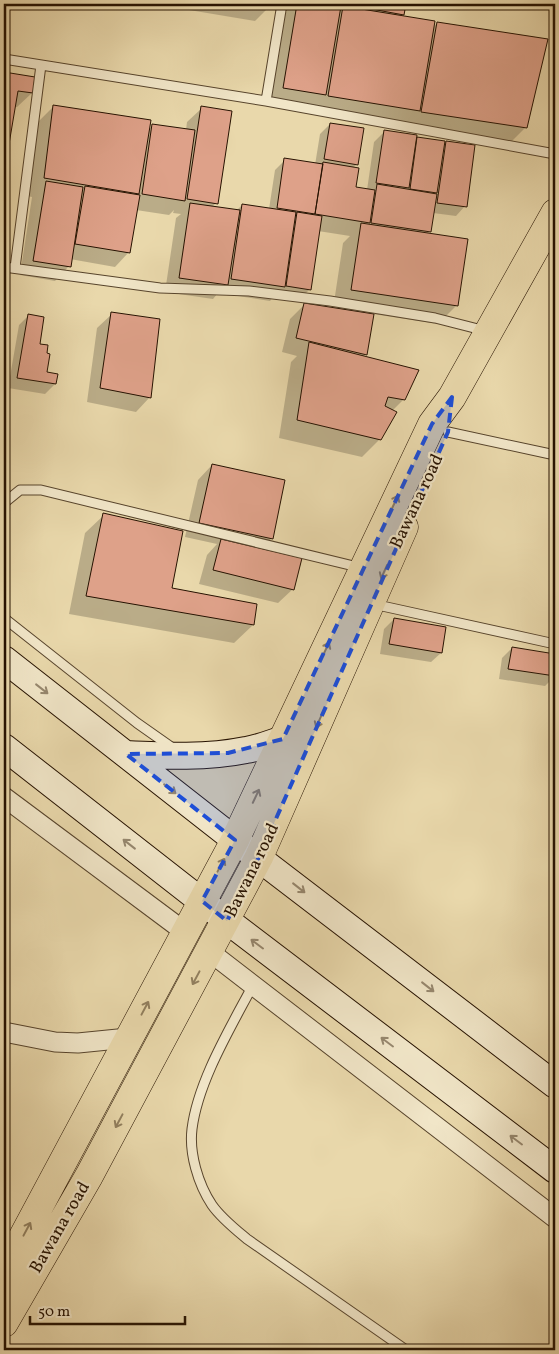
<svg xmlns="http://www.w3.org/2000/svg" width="559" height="1354" viewBox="0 0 559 1354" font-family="Vollkorn,serif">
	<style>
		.shadow { fill: #0003 }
		.building { fill: #dea189; stroke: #261201 }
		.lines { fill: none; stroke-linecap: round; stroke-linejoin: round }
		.lane-casing { stroke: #57442c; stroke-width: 11 }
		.street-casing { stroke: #57442c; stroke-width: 21 }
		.secondary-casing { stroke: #261201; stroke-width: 28 }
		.primary-casing { stroke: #261201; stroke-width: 29 }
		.lane { stroke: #f1e6c8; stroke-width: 9 }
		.street { stroke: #f1e6c8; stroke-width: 19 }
		.secondary { stroke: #f1e6c8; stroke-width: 26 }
		.primary { stroke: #e9d8ab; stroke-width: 28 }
		.oneway { stroke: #917f5e }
		.oneway2 { stroke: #96876e }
		.marked { fill: #1d4ed8; fill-opacity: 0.2; stroke: #1d4ed8; stroke-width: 4; stroke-dasharray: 10 6; stroke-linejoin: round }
		.labels { text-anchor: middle; stroke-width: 4.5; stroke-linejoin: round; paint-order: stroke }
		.street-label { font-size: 18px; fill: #261201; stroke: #f1e6c8 }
	</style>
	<rect width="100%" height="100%" fill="#e9d8ab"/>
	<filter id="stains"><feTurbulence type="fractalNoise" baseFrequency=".004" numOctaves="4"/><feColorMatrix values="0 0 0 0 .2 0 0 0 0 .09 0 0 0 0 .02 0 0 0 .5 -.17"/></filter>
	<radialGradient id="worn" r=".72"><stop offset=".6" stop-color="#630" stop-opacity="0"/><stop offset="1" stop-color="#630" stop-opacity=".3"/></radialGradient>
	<path class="shadow" d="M160 4H270V6L255 21 159 5Z
		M285 4H405L403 14 400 17 433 28 437 23 526 127 508 145 310 114 311 109 269 102 283 15 287 11H283Z
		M4 73 34 78 32 93 17 107H14L7 149 4 152Z
		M54 106 148 130 153 125 186 130 187 122 202 108 216 203 212 207 236 211 242 205 269 209 275 170 285 160 315 165 320 134 330 124 357 164 353 168 355 188 367 190 374 142 384 132 473 146 465 206 456 216 433 213 430 231 427 234 457 305 438 324 373 314 366 354 363 357 404 399 392 411 380 439 362 457 279 438 291 362 297 356 282 352 290 319 305 304 333 309 343 243 350 236 318 231 310 289 300 299 275 295 270 301 218 293 213 299 165 292 176 218 181 214 173 213 174 210 169 215 136 210 129 252 115 267 70 259 69 266 55 281 20 275 32 197 27 196 35 125Z
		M112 314 150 397 136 412 87 402 97 328Z
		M29 315 45 373 55 384 45 394 8 388 19 325Z
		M212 465 272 538 260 550 293 589 278 603 199 584 207 555 217 544 185 537 198 480Z
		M104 515 170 589 253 625 234 643 69 614 85 533Z
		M394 619 441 653 431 662 380 654 384 629Z
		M512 648 555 655V676L545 686 499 679 502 658Z"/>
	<path class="building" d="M297 4H327L341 6 326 95 283 88Z
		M340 4H365L364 8Z
		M366 4H406L404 15 366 8Z
		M343 6 435 21 420 111 328 96Z
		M437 22 548 39 527 128 421 112Z
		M4 72 35 77 33 93 18 91 8 150 4 149Z
		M53 105 151 120 139 194 44 178Z
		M201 106 232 111 218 204 187 199Z
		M330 123 364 128 358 165 324 159Z
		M152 124 195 130 185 201 142 194Z
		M384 130 417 135 409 188 376 183Z
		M417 137 445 141 437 193 410 189Z
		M446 141 475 145 467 207 437 203Z
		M284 158 323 164 315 214 277 208Z
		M323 162 359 168 356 187 375 190 370 223 315 214Z
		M46 181 83 187 71 267 33 261Z
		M377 184 437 194 431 232 371 223Z
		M85 186 140 195 130 253 75 244Z
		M190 203 240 210 228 285 179 278Z
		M242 204 296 212 285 287 231 279Z
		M297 212 322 216 311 290 286 286Z
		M361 223 468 239 458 306 351 290Z
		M304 303 374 314 367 355 296 338Z
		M111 312 160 319 151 398 100 388Z
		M28 314 44 317 40 344 48 345 47 353 50 354 47 372 58 374 56 384 17 378Z
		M309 342 419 370 405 400 388 397 385 406 397 412 381 440 297 420Z
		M212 464 285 480 273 539 199 523Z
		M103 513 183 531 172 588 257 604 254 625 86 596Z
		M221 539 302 558 294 590 213 570Z
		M394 618 446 627 442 653 389 644Z
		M512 647 555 654V676L508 669Z"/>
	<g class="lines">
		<defs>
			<path id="lane" d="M4 59 266 101 555 154
				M266 101 282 4
				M4 267 160 288 249 291 330 301 435 318 486 331
				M15 268 41 65
				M448 432 555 455
				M4 503 20 490H41L362 568
				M373 604 555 644
				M4 618 137 723 174 749
				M253 985C231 1027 198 1081 192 1129 189 1153 198 1184 212 1205 221 1218 235 1229 247 1239L406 1350"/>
			<path id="street" d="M4 797 185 932
				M210 952 555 1218
				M4 1032 55 1042 78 1043 128 1038"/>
			<path id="secondary" d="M4 659 235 840 555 1085
				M4 747 196 897 555 1170
				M126 754C166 756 207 758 246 750 259 748 271 743 283 739"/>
			<path id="primary" d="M4 1272 235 840 432 424 452 397 555 213
				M4 1323 89 1176 259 857 404 527"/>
		</defs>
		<use href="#lane" class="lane-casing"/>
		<use href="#street" class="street-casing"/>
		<use href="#secondary" class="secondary-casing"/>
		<use href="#primary" class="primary-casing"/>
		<use href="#lane" class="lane"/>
		<use href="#street" class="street"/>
		<use href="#secondary" class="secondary"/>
		<use href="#primary" class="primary"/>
	</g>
	<defs><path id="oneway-shaft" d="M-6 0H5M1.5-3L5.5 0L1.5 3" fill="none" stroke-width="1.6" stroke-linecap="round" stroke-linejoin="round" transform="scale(1.25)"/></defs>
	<g class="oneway">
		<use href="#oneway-shaft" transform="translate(395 502) rotate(-65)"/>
		<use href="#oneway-shaft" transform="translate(384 572) rotate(114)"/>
		<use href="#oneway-shaft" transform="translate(326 649) rotate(-65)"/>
		<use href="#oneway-shaft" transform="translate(319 721) rotate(114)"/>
		<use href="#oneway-shaft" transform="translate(256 796) rotate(-65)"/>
		<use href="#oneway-shaft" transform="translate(221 865) rotate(-62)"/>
		<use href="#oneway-shaft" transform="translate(196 978) rotate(118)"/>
		<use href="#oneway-shaft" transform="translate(145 1008) rotate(-62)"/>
		<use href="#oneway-shaft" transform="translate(119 1121) rotate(118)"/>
		<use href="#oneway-shaft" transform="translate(27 1229) rotate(-62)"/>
	</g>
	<g class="oneway2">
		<use href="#oneway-shaft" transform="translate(42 689) rotate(38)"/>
		<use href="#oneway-shaft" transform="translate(170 789) rotate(38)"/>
		<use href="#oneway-shaft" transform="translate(129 844) rotate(-142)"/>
		<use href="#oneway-shaft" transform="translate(299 888) rotate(38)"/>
		<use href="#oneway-shaft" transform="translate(257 944) rotate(-143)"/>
		<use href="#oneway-shaft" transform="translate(428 987) rotate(38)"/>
		<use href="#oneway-shaft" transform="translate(387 1042) rotate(-143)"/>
		<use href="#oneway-shaft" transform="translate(516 1140) rotate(-143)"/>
	</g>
	<path class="marked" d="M452 397 448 432 259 857 227 921 202 901 235 840 126 754 228 753 283 739 432 424Z"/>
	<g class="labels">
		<g class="street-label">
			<text transform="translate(416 501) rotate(-65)" y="6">Bawana road</text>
			<text transform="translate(251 870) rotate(-64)" y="6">Bawana road</text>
			<text transform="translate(59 1227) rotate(-60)" y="6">Bawana road</text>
		</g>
	</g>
	<rect width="559" height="1354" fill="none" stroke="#e9d8ab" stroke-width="20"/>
	<rect x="5" y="5" width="549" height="1344" fill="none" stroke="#261201" stroke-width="2.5"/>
	<rect x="10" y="10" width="539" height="1334" fill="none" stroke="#261201"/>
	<path d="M30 1316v8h155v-8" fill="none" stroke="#261201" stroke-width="2.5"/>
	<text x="38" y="1316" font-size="15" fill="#261201" stroke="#f1e6c8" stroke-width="4" paint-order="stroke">50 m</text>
	<rect width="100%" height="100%" filter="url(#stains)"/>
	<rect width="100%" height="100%" fill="url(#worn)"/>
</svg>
